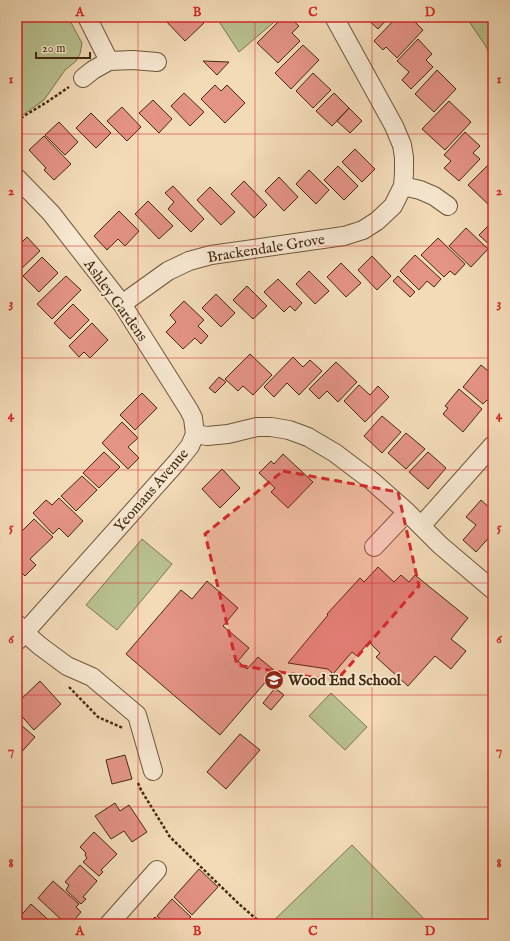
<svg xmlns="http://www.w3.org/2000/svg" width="510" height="941" viewBox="0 0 510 941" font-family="'IM FELL English',serif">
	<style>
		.green { fill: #b9c190; stroke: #7e7650 }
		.building { fill: #e49387; stroke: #432a10 }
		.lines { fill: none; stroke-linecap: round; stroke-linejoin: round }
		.minor-casing { stroke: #6f563a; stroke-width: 20 }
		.path { stroke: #432a10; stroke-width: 2.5; stroke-dasharray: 3 2; stroke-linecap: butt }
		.minor { stroke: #f7e8d1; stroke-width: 18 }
		.marked { fill: #d62828; fill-opacity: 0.2; stroke: #d62828; stroke-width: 3; stroke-dasharray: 8 5; stroke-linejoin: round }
		.grid { fill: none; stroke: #d62828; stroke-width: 1; stroke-opacity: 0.55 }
		.labels { text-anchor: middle; stroke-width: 3.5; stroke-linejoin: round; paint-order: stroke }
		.street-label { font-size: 15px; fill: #432a10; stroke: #f7e8d1 }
		.poi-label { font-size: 15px; font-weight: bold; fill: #432a10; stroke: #f7e8d1; text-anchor: start }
		.neatline { fill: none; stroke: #d62828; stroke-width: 1.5 }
		.grid-label { font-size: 13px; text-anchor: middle; font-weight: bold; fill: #d62828 }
	</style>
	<rect width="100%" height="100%" fill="#f3dbb8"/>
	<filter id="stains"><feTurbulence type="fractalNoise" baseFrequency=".005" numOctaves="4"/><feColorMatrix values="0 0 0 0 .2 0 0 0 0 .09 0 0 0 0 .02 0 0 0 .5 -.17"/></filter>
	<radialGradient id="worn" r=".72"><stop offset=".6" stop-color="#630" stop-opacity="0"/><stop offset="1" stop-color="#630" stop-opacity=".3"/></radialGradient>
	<path class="green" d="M17 17H68L82 43 80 54 76 61 65 70 44 100 17 119Z
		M216 17H280L239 52Z
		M466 17H493V60L485 45Z
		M142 539 172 564 117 630 86 605Z
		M331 693 367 727 345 750 309 716Z
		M352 845 429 924H270Z"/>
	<path class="building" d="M162 17H198L204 23 185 41Z
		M283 17H289L299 26 292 33 300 41 278 63 257 43Z
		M365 17H389L378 29Z
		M397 17H410L423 30 397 58 386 47 383 50 374 41Z
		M418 39 432 54 426 60 433 67 411 89 402 80 409 72 397 61Z
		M303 45 319 60 291 89 275 73Z
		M203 61 229 62 217 75Z
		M437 70 456 89 434 112 415 94Z
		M313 73 331 90 313 108 296 91Z
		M215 85 221 91 227 85 245 103 225 123 201 99Z
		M184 93 204 112 190 126 171 106Z
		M334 93 349 108 332 126 316 111Z
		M153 100 172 119 159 133 139 113Z
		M449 101 471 122 445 150 422 129Z
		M122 107 141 127 127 141 107 121Z
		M349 108 362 121 350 133 337 121Z
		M91 113 111 133 96 148 76 128Z
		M59 122 78 142 65 155 45 135Z
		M465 132 480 146 473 153 480 159 459 181 444 168 451 161 444 155Z
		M44 136 71 164 54 180 44 170 46 168 29 150Z
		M355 149 375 169 362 182 342 162Z
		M492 161 493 162V206L491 207 468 185Z
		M338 166 358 186 344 200 324 180Z
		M309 170 329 190 316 204 296 184Z
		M279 177 298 197 284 211 265 191Z
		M244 181 267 205 254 218 231 194Z
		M173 186 204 219 191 232 168 209 174 202 165 193Z
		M210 187 235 212 221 225 197 200Z
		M148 201 173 226 159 239 135 214Z
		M119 211 139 231 125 246 118 239 107 250 94 236Z
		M493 221V248L479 235Z
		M466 228 488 249 471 267 449 246Z
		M27 237 40 251 19 271 17 268V247Z
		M438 238 465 264 455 275 450 271 444 277 421 255Z
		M415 255 441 279 434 287 427 281 419 290 400 271Z
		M372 256 391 276 377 290 358 270Z
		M42 257 58 273 39 292 23 276Z
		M341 263 361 283 346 297 327 277Z
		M309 271 329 291 315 304 296 284Z
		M66 276 81 290 52 319 37 304Z
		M398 276 415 292 410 297 393 281Z
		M278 279 302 303 295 311 290 306 284 312 264 292Z
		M247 286 267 306 253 319 233 300Z
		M216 294 235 313 221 327 202 308Z
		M184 301 204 320 198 326 208 336 201 344 195 338 183 349 166 332 176 322 170 315Z
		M73 304 89 320 70 339 54 323Z
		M92 323 108 340 90 358 84 352 79 357 69 346Z
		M250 354 272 375 253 395 243 386 238 391 225 379Z
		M293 357 303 367 310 360 322 371 299 395 287 383 274 397 264 387Z
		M336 362 357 382 338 402 327 391 319 399 309 389Z
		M481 365 493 375V400L491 403 487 400 483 404 463 387Z
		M219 377 226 382 215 393 209 388Z
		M359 385 370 395 378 386 389 397 365 422 344 401Z
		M459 389 482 409 463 432 443 414 448 408 445 406Z
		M142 393 157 408 135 430 120 415Z
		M382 416 401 432 382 453 364 436Z
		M122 422 138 438 128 447 139 458 128 469 102 443Z
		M406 433 425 449 406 469 388 453Z
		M104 452 120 467 99 488 83 473Z
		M428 452 446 468 428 489 409 472Z
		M283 454 313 482 288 508 271 492 275 488 259 473 271 461 274 464Z
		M222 469 240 488 220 508 202 489Z
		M82 476 97 490 76 511 61 496Z
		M59 498 83 521 68 537 59 528 53 534 33 513 46 500 52 505Z
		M481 500 493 511V533L476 552 463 540 476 525 466 517Z
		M34 519 53 537 30 559 36 565 25 576 17 568V554L21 550 17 546V536Z
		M378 567 394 582 401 575 409 582 415 575 468 618 451 639 466 651 451 669 435 656 408 686 376 657 380 653 369 642 357 656 352 652 333 674 328 669 288 663 328 615 327 614 360 578 364 582Z
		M207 581 238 608 223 626 249 648 238 661 247 669 258 657 275 671 220 735 126 654 181 590 192 599Z
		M40 681 61 704 34 730 17 711V703Z
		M275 688 284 695 271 710 263 703Z
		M20 724 35 737 17 757V728Z
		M240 734 260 750 226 789 207 772Z
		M125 755 132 779 112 784 106 760Z
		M115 803 120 811 129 805 147 832 132 842 124 831 111 839 95 816Z
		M94 832 117 854 101 870 103 872 99 876 83 862 87 858 85 855 86 853 80 847Z
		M80 865 97 881 83 897 86 899 81 904 66 890 69 885 65 882Z
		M199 869 218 887 192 915 174 897Z
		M53 881 79 904 76 907 81 912 71 924H66L38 898Z
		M172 899 191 917 184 924H166L157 916Z
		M31 904 53 924H17V920Z
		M155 917 163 924H148Z"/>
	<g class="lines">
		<defs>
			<path id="minor" d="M87 17 109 61
				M83 78 93 70 109 61 133 60 157 62
				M17 178 51 213 122 304 189 410 193 418 195 434
				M403 186 420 190 434 196 448 206
				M122 304 168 271 189 261 211 255 344 236 363 230 377 221 393 206 403 186 404 173V157L402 145 394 126 334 17
				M421 526 493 445
				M374 547 407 512
				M17 624 24 632 40 646 67 666 92 677 137 715 153 771
				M17 641 177 462 190 446 195 434 207 436 228 434 257 427H271L289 430 308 437 335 453 372 481 407 512 440 545 493 590
				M109 924 157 870"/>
		</defs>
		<use href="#minor" class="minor-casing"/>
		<path class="path" d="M17 121 19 119 47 102 69 87
			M69 687 98 717 123 728
			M138 783 141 790 170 837 239 904 262 924
			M306 924 322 921 334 924"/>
		<use href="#minor" class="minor"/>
	</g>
	<path class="marked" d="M283 471 398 492 419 586 336 681 237 665 205 534Z"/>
	<path class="grid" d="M138 17V924M255 17V924M372 17V924M17 134H493M17 246H493M17 358H493M17 470H493M17 583H493M17 695H493M17 807H493"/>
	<defs>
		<symbol id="school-disc" viewBox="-11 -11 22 22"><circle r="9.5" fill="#8f2418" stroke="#f7e8d1"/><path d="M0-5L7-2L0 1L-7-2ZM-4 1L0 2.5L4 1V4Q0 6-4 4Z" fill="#fff"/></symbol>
	</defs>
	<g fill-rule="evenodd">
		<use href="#school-disc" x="263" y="669" width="22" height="22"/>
	</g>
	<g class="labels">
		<g class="street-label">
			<text transform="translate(266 248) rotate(-9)" y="5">Brackendale Grove</text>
			<text transform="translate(116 300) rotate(54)" y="5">Ashley Gardens</text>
			<text transform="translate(151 490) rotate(-49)" y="5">Yeomans Avenue</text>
		</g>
		<g class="poi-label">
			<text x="288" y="685">Wood End School</text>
		</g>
	</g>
	<rect width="510" height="941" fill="none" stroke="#f3dbb8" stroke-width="44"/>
	<path d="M36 52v6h54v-6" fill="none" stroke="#432a10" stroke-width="2"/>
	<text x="42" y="52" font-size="12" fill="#432a10" stroke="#f7e8d1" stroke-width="3" paint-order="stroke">20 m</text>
	<rect x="22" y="22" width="466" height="897" class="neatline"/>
	<g class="grid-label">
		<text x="80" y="16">A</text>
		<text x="197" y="16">B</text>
		<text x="313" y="16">C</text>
		<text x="430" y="16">D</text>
		<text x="11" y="83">1</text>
		<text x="499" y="83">1</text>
		<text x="11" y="195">2</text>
		<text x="499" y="195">2</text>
		<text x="11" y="307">3</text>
		<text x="499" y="307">3</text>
		<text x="11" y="419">4</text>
		<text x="499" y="419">4</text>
		<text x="11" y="531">5</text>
		<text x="499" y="531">5</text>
		<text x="11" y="643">6</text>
		<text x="499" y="643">6</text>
		<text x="11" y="755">7</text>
		<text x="499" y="755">7</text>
		<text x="11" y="867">8</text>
		<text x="499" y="867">8</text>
		<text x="80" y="935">A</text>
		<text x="197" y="935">B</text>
		<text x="313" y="935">C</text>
		<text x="430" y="935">D</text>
	</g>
	<rect width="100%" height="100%" filter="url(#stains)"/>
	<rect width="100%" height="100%" fill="url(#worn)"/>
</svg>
